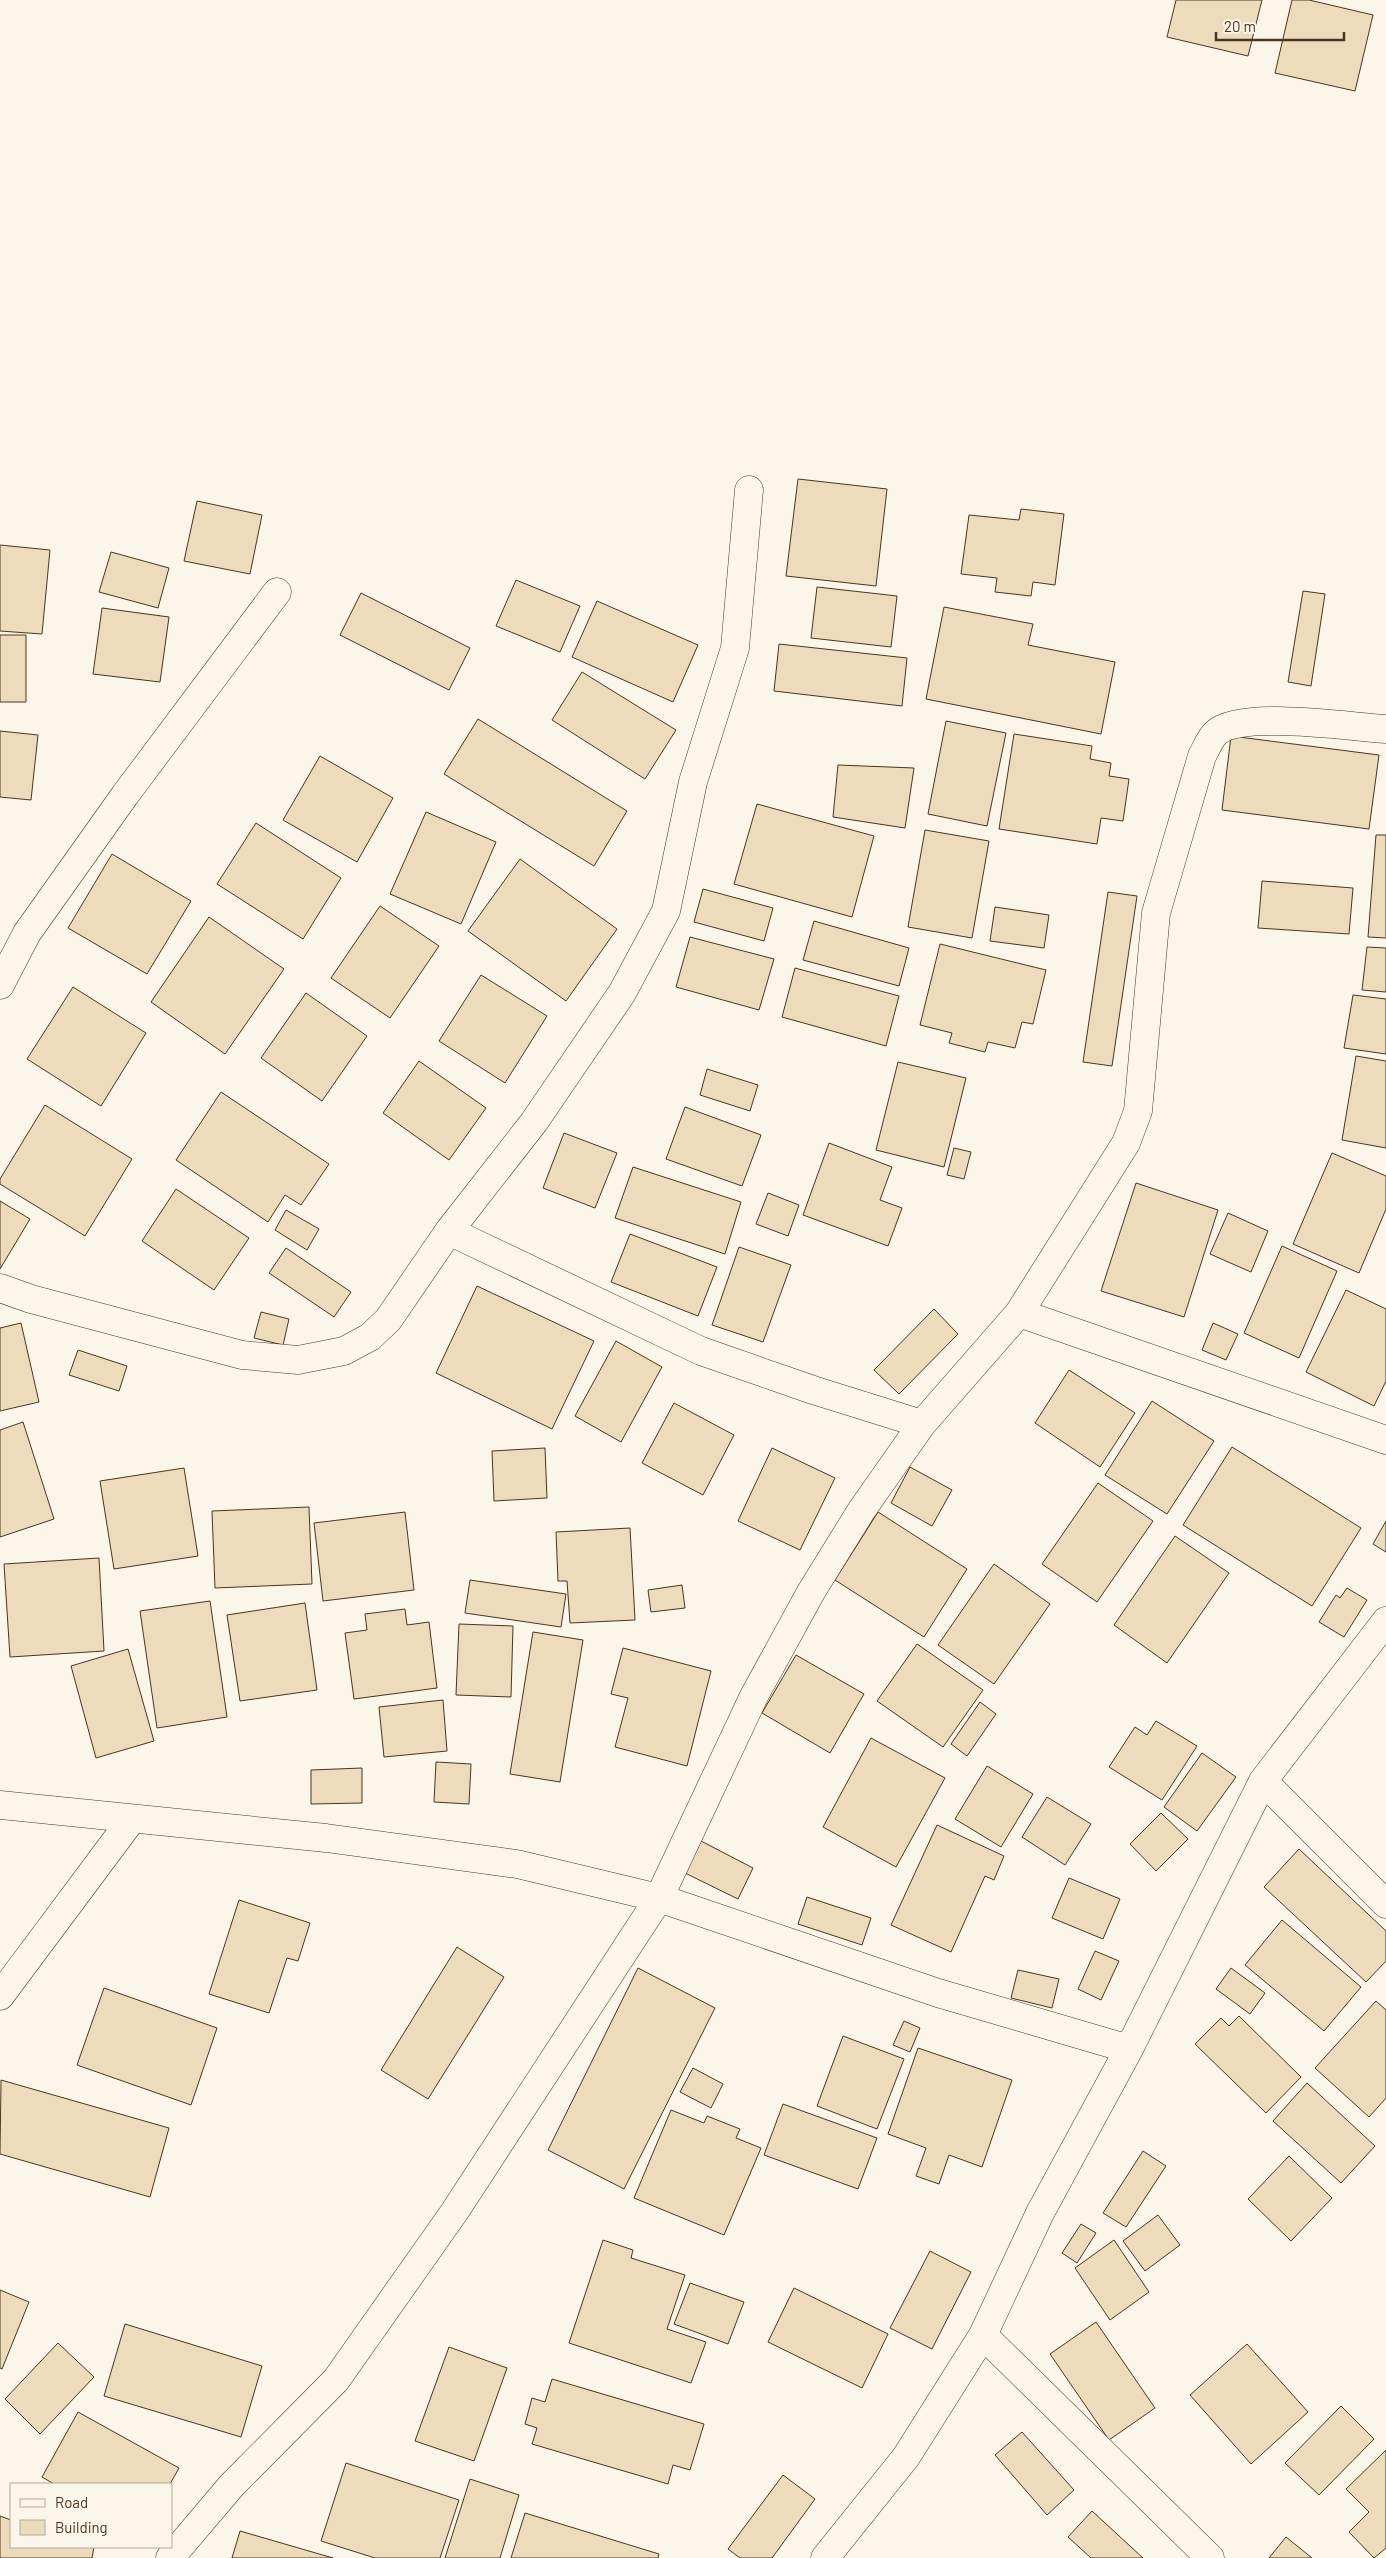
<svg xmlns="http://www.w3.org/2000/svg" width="1386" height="2558" viewBox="0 0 1386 2558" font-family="Barlow,sans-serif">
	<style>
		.building { fill: #ecdcbc; stroke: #4a3520 }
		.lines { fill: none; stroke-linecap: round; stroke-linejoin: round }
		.minor-casing { stroke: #4a3520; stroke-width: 29 }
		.minor { stroke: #fbf6e9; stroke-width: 28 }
	</style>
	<rect width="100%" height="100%" fill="#fbf6e9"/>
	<path class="building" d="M1176 0H1262L1248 56 1167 37Z
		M1292 0H1309L1373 15 1355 91 1275 73Z
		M798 479 887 489 876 586 786 576Z
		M197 501 262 515 250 574 184 561Z
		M1021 509 1064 514 1055 585 1033 582 1031 596 995 592 997 578 961 574 969 515 1019 520Z
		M0 545 50 550 42 634 0 631Z
		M111 552 169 568 158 608 99 592Z
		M516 580 580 606 560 652 496 626Z
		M817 587 897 596 891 647 811 638Z
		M1303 591 1325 594 1311 686 1288 682Z
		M361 593 470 648 449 690 340 635Z
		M597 601 698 645 673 702 572 657Z
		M944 607 1033 624 1028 645 1115 662 1101 734 926 699Z
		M102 608 169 617 160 682 93 674Z
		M0 635H26V702H0Z
		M779 644 907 658 902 706 774 691Z
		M582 672 676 730 645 779 552 720Z
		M478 719 627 811 594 866 444 774Z
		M946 721 1006 733 987 826 928 814Z
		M0 731 38 735 31 800 0 797Z
		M1014 734 1092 746 1090 759 1111 763 1109 776 1129 779 1123 821 1101 818 1097 844 999 829Z
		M1231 736 1379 755 1369 829 1222 810Z
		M320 756 393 798 357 862 283 820Z
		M838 765 914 768 905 828 833 817Z
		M757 804 874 836 852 917 734 884Z
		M426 812 496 842 461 924 390 894Z
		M256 823 341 878 303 939 217 884Z
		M925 830 989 841 972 938 908 927Z
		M1376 835H1386V938L1368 937Z
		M112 854 191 901 147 974 68 928Z
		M520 859 617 929 566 1001 468 931Z
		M1262 881 1353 888 1349 934 1258 928Z
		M703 889 773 908 764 941 694 922Z
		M1108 892 1137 896 1112 1066 1083 1062Z
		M380 906 439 946 390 1018 331 978Z
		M995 907 1049 915 1044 948 990 941Z
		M209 917 284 969 225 1054 151 1002Z
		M814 921 909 948 899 986 803 960Z
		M690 937 774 959 759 1010 676 987Z
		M940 944 1046 970 1033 1024 1022 1022 1015 1048 988 1042 985 1052 949 1043 952 1033 920 1025Z
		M1367 947 1386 948V992L1362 990Z
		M795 968 899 996 886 1046 782 1017Z
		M481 975 547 1016 505 1083 439 1041Z
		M73 987 146 1033 101 1106 27 1059Z
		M306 993 367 1036 322 1101 261 1058Z
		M1353 995 1386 999V1054L1344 1048Z
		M1356 1056 1386 1061V1148L1342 1140Z
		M419 1061 486 1108 449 1160 383 1113Z
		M898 1062 966 1078 944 1167 876 1150Z
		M707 1069 758 1085 750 1111 700 1095Z
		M221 1092 329 1164 301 1205 285 1195 268 1222 176 1160Z
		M45 1105 132 1159 85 1236 0 1184V1179Z
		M685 1107 761 1135 742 1186 666 1159Z
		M564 1133 617 1153 595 1208 543 1188Z
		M829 1143 892 1167 880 1200 902 1208 888 1246 803 1215Z
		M954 1148 971 1152 964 1179 947 1175Z
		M1332 1153 1386 1176V1209L1359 1273 1293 1244Z
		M633 1167 741 1202 725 1254 615 1218Z
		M1136 1183 1218 1210 1184 1317 1101 1291Z
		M176 1189 249 1238 214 1290 142 1241Z
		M768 1193 799 1205 788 1236 756 1224Z
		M0 1201 30 1219 0 1269Z
		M286 1210 319 1229 307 1250 275 1230Z
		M1228 1213 1268 1231 1251 1272 1210 1254Z
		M630 1234 717 1267 698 1316 611 1282Z
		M1282 1246 1337 1271 1299 1358 1244 1333Z
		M739 1247 791 1265 763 1342 712 1325Z
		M286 1248 351 1292 334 1317 269 1273Z
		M477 1286 594 1341 552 1429 436 1373Z
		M1346 1290 1386 1309V1381L1374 1406 1306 1372Z
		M934 1309 958 1334 899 1394 874 1370Z
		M261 1312 289 1319 283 1345 254 1338Z
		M21 1323 39 1402 0 1411V1328Z
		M1213 1323 1238 1334 1226 1360 1202 1350Z
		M616 1341 662 1367 621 1442 575 1416Z
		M78 1350 127 1366 119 1391 69 1375Z
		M1069 1370 1135 1413 1100 1467 1035 1423Z
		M1152 1401 1214 1441 1167 1514 1105 1475Z
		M674 1403 734 1435 703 1495 642 1463Z
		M23 1422 54 1519 0 1537V1430Z
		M1232 1447 1361 1528 1312 1606 1183 1525Z
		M545 1448 547 1498 494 1501 492 1451Z
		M772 1448 835 1478 800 1550 738 1521Z
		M910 1467 952 1490 932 1526 891 1503Z
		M184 1468 198 1556 114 1569 100 1481Z
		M1098 1483 1153 1521 1097 1602 1042 1564Z
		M309 1507 312 1584 215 1588 212 1511Z
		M405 1512 414 1590 323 1601 314 1523Z
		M878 1512 967 1569 924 1637 835 1580Z
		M1386 1521V1552L1373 1544Z
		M630 1528 635 1620 570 1623 567 1581H558L556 1532Z
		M1175 1536 1229 1573 1167 1663 1114 1625Z
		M99 1558 104 1651 10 1657 4 1564Z
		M994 1564 1050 1604 994 1684 938 1645Z
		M470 1580 566 1594 561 1627 465 1613Z
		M682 1585 685 1608 651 1612 648 1590Z
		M1347 1588 1367 1600 1344 1637 1319 1622 1336 1595 1340 1598Z
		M210 1601 227 1717 157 1728 140 1611Z
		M305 1603 317 1690 240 1701 227 1615Z
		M405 1609 407 1625 429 1622 437 1688 354 1699 345 1633 367 1630 365 1614Z
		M459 1624 513 1626 511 1697 456 1695Z
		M533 1632 583 1640 560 1782 510 1774Z
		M917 1644 983 1690 943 1747 877 1701Z
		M623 1648 711 1671 687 1766 615 1747 628 1698 611 1694Z
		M128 1649 154 1741 96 1758 71 1666Z
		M796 1655 864 1694 830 1753 762 1713Z
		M443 1700 447 1751 384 1757 379 1707Z
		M980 1702 996 1714 967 1756 951 1744Z
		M1156 1721 1197 1746 1162 1800 1109 1767 1135 1727 1147 1735Z
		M871 1738 945 1778 896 1867 823 1827Z
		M1202 1753 1236 1777 1197 1831 1164 1807Z
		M436 1762 471 1764 469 1804 434 1802Z
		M987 1766 1033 1794 1001 1847 955 1819Z
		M362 1768V1803L311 1804V1770Z
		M1047 1797 1091 1824 1065 1865 1022 1837Z
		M1161 1813 1188 1839 1156 1871 1130 1844Z
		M937 1825 1004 1856 994 1880 985 1876 951 1952 891 1925Z
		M701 1841 753 1868 738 1899 685 1873Z
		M1299 1849 1386 1931V1961L1366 1982 1264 1887Z
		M1069 1878 1120 1899 1103 1939 1052 1918Z
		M807 1897 871 1918 862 1945 798 1924Z
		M239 1900 310 1923 298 1961 287 1958 269 2013 209 1994Z
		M1282 1920 1361 1987 1324 2031 1245 1965Z
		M457 1947 504 1977 428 2099 381 2070Z
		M1095 1951 1119 1961 1101 2000 1078 1989Z
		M638 1968 715 2008 624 2189 548 2150Z
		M1231 1968 1265 1993 1250 2014 1216 1989Z
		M1018 1970 1059 1979 1052 2008 1011 1998Z
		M104 1988 217 2028 191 2105 77 2065Z
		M1376 2001 1386 2010V2098L1369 2117 1315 2068Z
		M1239 2016 1301 2077 1266 2113 1195 2044 1221 2018 1229 2026Z
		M904 2021 920 2028 910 2052 893 2045Z
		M843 2036 904 2059 877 2129 817 2106Z
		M918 2048 1012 2080 982 2167 949 2155 939 2184 916 2176 926 2148 888 2134Z
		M693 2068 723 2084 711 2108 680 2092Z
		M1 2080 169 2128 150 2197 0 2154Z
		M1307 2083 1375 2146 1341 2183 1273 2121Z
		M783 2104 877 2138 858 2189 764 2155Z
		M671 2110 704 2123 707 2116 740 2129 736 2138 761 2148 724 2235 634 2198Z
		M1143 2151 1166 2166 1126 2227 1103 2213Z
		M1289 2156 1332 2198 1291 2241 1248 2199Z
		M1158 2215 1180 2245 1145 2271 1123 2241Z
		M1081 2224 1096 2233 1077 2263 1062 2253Z
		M603 2240 633 2250 631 2258 685 2275 667 2329 706 2342 691 2383 569 2343Z
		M1114 2240 1149 2292 1110 2320 1075 2268Z
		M930 2251 971 2272 932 2349 890 2328Z
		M690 2283 744 2302 728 2344 674 2324Z
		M794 2288 888 2334 862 2388 768 2342Z
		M0 2290 29 2302 2 2369 0 2368Z
		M1096 2322 1155 2408 1109 2440 1050 2354Z
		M125 2324 262 2366 241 2437 104 2396Z
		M58 2343 94 2377 40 2434 5 2399Z
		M1247 2344 1308 2412 1251 2464 1190 2395Z
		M449 2347 507 2368 474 2461 415 2441Z
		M552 2379 704 2424 690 2470 673 2465 668 2484 532 2444 537 2428 525 2424 532 2398 545 2402Z
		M1341 2406 1374 2439 1319 2495 1285 2463Z
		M78 2412 179 2468 170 2484H54L42 2477Z
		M1022 2432 1074 2490 1047 2515 995 2455Z
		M1386 2450V2548L1374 2558 1349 2532 1369 2512 1346 2489Z
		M346 2463 459 2500 440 2558H375L321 2541Z
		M783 2475 815 2499 772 2558H740L728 2549Z
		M470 2479 519 2495 500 2558H445Z
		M1092 2511 1143 2558H1091L1068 2537Z
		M525 2513 659 2554 658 2558H511Z
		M0 2516 11 2520V2547H94L92 2558H0Z
		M240 2531 333 2558H232Z
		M1286 2537 1312 2558H1269Z"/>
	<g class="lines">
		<defs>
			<path id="minor" d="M0 985 27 933 125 795 277 592
				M449 1231 701 1351 813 1390 922 1424
				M0 1288 31 1299 242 1355 298 1360 344 1351 370 1337 388 1320 449 1231 534 1122 622 993 666 911 693 782 735 648 749 490
				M1019 1313 1386 1440
				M1263 1781 1386 1904
				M0 1805 326 1838 517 1864 659 1898 938 1993 1129 2049
				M0 1996 132 1819
				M983 2335 1210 2558
				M170 2558 232 2485 336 2380 455 2211 659 1898 754 1696 811 1592 861 1511 922 1424 1019 1313 1126 1143 1138 1111 1156 913 1202 756C1206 749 1210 738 1216 733 1240 710 1351 727 1386 729
				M825 2558 906 2457 983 2335 1040 2213 1129 2049 1263 1781 1386 1621"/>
		</defs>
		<use href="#minor" class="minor-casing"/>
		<use href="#minor" class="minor"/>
	</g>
	<rect x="10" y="2483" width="162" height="65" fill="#fbf6e9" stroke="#b4a999"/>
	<rect x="20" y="2499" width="25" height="8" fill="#fbf6e9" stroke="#b4a999"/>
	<text x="55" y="2508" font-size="15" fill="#4a3520">Road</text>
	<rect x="20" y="2520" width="25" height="15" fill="#ecdcbc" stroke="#b4a999"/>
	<text x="55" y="2533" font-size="15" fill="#4a3520">Building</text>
	<path d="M1216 32v8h128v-8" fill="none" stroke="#4a3520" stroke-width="2.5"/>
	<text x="1224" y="32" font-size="15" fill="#4a3520" stroke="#fbf6e9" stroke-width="4" paint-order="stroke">20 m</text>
</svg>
